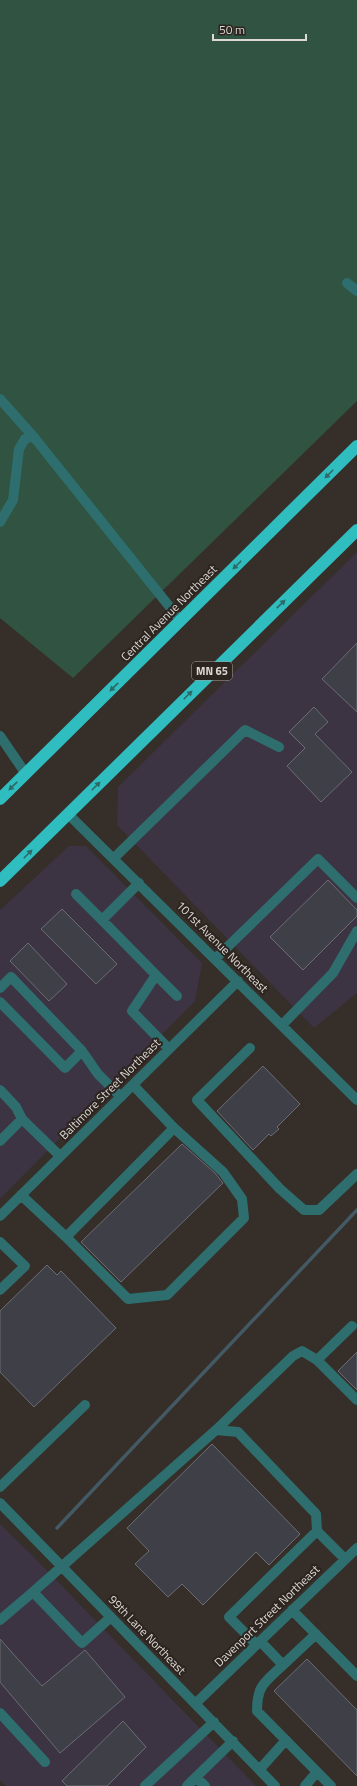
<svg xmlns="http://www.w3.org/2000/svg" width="357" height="1786" viewBox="0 0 357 1786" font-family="'Titillium Web',sans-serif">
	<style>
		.commercial { fill: #3c3343 }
		.green { fill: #315341 }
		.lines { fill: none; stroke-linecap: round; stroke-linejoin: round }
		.stream { stroke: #435a65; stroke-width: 3.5 }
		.building { fill: #3f3f47; stroke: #6c6c75 }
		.minor { stroke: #2e6e6e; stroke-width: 10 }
		.highway { stroke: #2fbdbf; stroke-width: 12 }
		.oneway { fill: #2d6967 }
		.labels { text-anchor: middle; stroke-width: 4; stroke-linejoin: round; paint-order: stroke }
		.shield { fill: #2c241f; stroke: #a8a29e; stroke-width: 1 }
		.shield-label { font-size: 11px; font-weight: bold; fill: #ddd8d5 }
		.street-label { font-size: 12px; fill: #ddd8d5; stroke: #2c241f }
	</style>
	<rect width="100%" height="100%" fill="#362e29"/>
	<path class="commercial" d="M357 552V993L314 1028 117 825 118 787Z
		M69 846H86L202 963 195 1001 0 1199V910Z
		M0 1524 30 1553 256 1786H6L0 1780Z"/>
	<path class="green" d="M0 0H357V401L73 678 0 618Z"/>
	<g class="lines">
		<path class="stream" d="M57 1528 357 1210"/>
	</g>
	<path class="building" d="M357 643V712L322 679Z
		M314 707 328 722 315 734 352 772 321 802 287 766 305 748 289 732Z
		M328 880 357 910V916L303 970 270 937Z
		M62 909 117 964 96 984 41 929Z
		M28 943 67 984 49 1001 10 961Z
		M263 1066 300 1104 277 1127 279 1129 271 1136 269 1134 253 1150 217 1111Z
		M182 1144 215 1173 223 1183 121 1282 81 1242Z
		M47 1265 57 1275 61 1271 116 1328 34 1407 0 1372V1311Z
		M357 1352V1390L338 1371Z
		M212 1444 300 1534 269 1565 256 1552 203 1605 182 1584 168 1597 135 1564 149 1551 127 1528Z
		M0 1639 42 1686 85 1650 125 1697 60 1753 0 1682Z
		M307 1659 357 1710V1776L274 1691Z
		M123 1721 146 1747 107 1786H67L62 1781Z"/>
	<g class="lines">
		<path class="minor" d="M347 283 357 291
			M0 399 33 436 181 621
			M0 522 13 500 19 449 25 439 33 436
			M0 736 26 774
			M68 814 357 1100
			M114 858 245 730 279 747
			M139 883 102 920 156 975 132 1011 169 1049
			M76 894 102 920
			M215 959 318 859 357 898
			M156 975 177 996
			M0 988 11 977 82 1051 98 1074 121 1097
			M0 1002 65 1068 82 1051
			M282 1025 333 973 357 931
			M250 1048 197 1100 280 1189 304 1210H319L357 1174
			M0 1090 16 1107 22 1119
			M0 1141 22 1119 60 1156
			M21 1195 66 1237 174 1128 133 1085
			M0 1216 238 981
			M66 1237 128 1299 167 1295 244 1218 242 1199 223 1172 174 1128
			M0 1242 25 1266 0 1290
			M352 1326 317 1360 357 1400
			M216 1430 293 1356 302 1351 317 1360
			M0 1487 85 1405
			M0 1503 275 1786
			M292 1610 357 1676
			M111 1617 82 1643 33 1592 216 1430 238 1432 316 1514 317 1531
			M0 1620 33 1592
			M260 1641 283 1665C265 1682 257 1685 257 1711L331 1786
			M256 1644 229 1617 317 1531 345 1559
			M283 1665 316 1634
			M196 1703 357 1548
			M0 1713 45 1762
			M260 1769 286 1740
			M145 1786 214 1722
			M187 1786 196 1777
			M205 1786 196 1777 233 1741
			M305 1786 317 1772"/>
		<path class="highway" d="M0 799 357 446
			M0 881 357 530"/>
	</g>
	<defs><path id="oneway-solid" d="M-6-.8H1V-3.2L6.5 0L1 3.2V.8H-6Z"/></defs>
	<g class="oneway">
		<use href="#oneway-solid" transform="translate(329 474) rotate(135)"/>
		<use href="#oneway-solid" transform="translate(237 565) rotate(135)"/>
		<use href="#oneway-solid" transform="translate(281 604) rotate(-44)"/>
		<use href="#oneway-solid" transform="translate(114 687) rotate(136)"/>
		<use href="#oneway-solid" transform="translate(188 695) rotate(-45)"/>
		<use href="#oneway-solid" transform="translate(13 786) rotate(136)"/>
		<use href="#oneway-solid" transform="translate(96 786) rotate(-45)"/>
		<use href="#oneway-solid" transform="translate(28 854) rotate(-45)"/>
	</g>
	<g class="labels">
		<rect class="shield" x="192" y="662" width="40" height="18" rx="3"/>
		<g class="shield-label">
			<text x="212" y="675">MN 65</text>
		</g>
		<g class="street-label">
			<text transform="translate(169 613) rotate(-45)" y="4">Central Avenue Northeast</text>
			<text transform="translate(222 947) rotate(45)" y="4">101st Avenue Northeast</text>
			<text transform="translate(110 1089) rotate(-45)" y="4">Baltimore Street Northeast</text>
			<text transform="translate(267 1616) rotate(-44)" y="4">Davenport Street Northeast</text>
			<text transform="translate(147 1635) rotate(46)" y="4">99th Lane Northeast</text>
		</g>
	</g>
	<path d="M213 34v6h93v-6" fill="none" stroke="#ddd8d5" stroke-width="2"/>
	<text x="219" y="34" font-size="12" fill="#ddd8d5" stroke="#2c241f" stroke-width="3" paint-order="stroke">50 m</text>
</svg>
